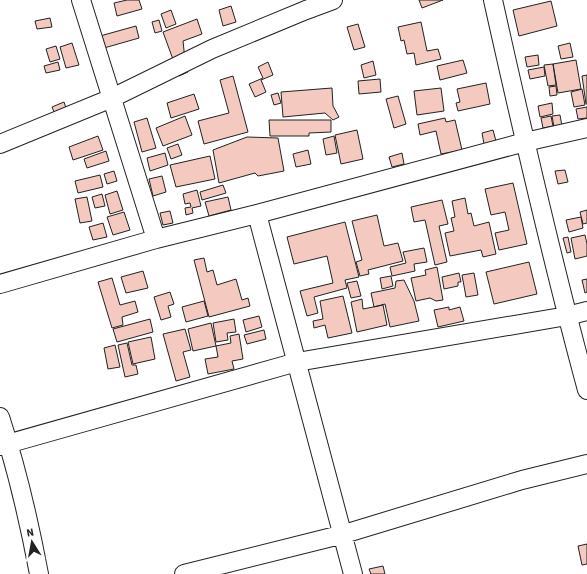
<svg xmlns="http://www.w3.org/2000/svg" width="587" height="574" viewBox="0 0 587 574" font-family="'Source Sans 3',sans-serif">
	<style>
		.building { fill: #f3c9c0; stroke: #222 }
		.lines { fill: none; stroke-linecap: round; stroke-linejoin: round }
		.minor-casing { stroke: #222; stroke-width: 20 }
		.minor { stroke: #fff; stroke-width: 18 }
	</style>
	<rect width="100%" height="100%" fill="#fff"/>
	<path class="building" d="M127 0H139L142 9 117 16 114 3Z
		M419 0H443L422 8Z
		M551 1 557 26 519 36 513 10Z
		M231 6 236 22 223 26 219 10Z
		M171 10 176 24 166 28 161 14Z
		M50 18 52 27 37 29 35 21Z
		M197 19 202 34 183 41 185 60 183 61 188 72 179 76 163 32Z
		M159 20 162 31 155 33 152 22Z
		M421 22 427 51 438 49 441 59 416 65 414 53 407 54 404 40 401 41 398 27Z
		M358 24 365 47 354 50 347 27Z
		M136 26 139 38 104 48 100 36Z
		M72 43 79 65 66 68 60 47Z
		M570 43 573 57 561 59 558 46Z
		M56 46 60 59 50 62 46 49Z
		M538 55 539 65 527 67 525 57Z
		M463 60 467 73 440 80 437 66Z
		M576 60 581 89 558 93 553 64Z
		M373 61 376 75 364 78 361 65Z
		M58 62 60 70 46 73 44 66Z
		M268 62 273 75 261 80 266 92 255 97 249 84 263 78 258 67Z
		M553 64 556 85 548 86 544 65Z
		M544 67 545 76 530 79 528 70Z
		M587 75V104H586L582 76Z
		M233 76 248 132 204 144 198 121 229 113 220 80Z
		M380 79 381 92 359 94 358 81Z
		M486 83 490 104 458 111 456 103 460 102 457 89Z
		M556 86 557 95 550 96 549 87Z
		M332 88 333 106 339 117 333 120 325 113 283 117 281 92Z
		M441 88 444 111 417 115 414 91Z
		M582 89 585 105 574 107 571 92Z
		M278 93 281 103 274 105 271 95Z
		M194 94 199 109 171 118 167 103Z
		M398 96 406 124 394 128 386 99Z
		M64 102 68 114 57 119 52 107Z
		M552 103 553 114 540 117 538 106Z
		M587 107V118L578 119 576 109Z
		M560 115 562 126 554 127 552 116Z
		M185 116 192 135 163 146 156 128Z
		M551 116 553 126 543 128 541 118Z
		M147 118 156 148 142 152 134 122Z
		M445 118 446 122 455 120 462 150 441 154 436 131 420 135 418 124Z
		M269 120H331V132L309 133V136H270Z
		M357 130 363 159 341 164 335 135Z
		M493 130 496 141 484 144 482 133Z
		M98 136 103 150 73 160 69 147Z
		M334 136 337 153 326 155 323 139Z
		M247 137 278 138 284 171 258 176 255 173 219 183 213 150Z
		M178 144 182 155 171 159 167 148Z
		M308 150 311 164 296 167 293 154Z
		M106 151 109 161 87 168 84 159Z
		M165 153 168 165 150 171 147 158Z
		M402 153 404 164 392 167 389 157Z
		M210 156 215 179 176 187 170 165Z
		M565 170 568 182 558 184 555 171Z
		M114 171 117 181 107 184 104 174Z
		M100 175 103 187 78 193 75 181Z
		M162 176 166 192 153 196 149 179Z
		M513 183 527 244 499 250 495 233 509 230 505 212 491 215 485 189Z
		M223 185 226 193 202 200 200 192Z
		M197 190 201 206 192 208 193 213 186 215 185 208 191 207 190 203 185 204 183 194Z
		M117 191 123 210 110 214 105 195Z
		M102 194 105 206 95 208 92 197Z
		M87 197 92 221 80 223 75 199Z
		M228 197 231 210 209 216 205 202Z
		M465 198 468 214 471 213 474 226 489 222 496 254 483 257 481 250 450 256 445 233 454 231 451 218 455 217 452 201Z
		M442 200 448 224 439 226 447 262 435 265 425 220 414 222 411 207Z
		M587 210V223L583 224 580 212Z
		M170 211 173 223 163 225 160 213Z
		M124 212 130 230 113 235 107 217Z
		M377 215 384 246 398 243 403 261 368 270 369 274 360 276 356 262 362 260 352 221Z
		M581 217 583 228 569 232 566 220Z
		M345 222 359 277 345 280 347 288 314 297 318 313 307 316 300 291 333 283 327 256 294 264 287 237Z
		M103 223 107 237 93 240 89 227Z
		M585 235 587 244V256L575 259 571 238Z
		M568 237 571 252 567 253 563 238Z
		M424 248 427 262 414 264 415 271 392 276 390 267 406 263 403 252Z
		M204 258 207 272 213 270 217 285 236 279 242 300 248 298 250 306 209 317 194 260Z
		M529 262 537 294 494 304 486 272Z
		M437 267 443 300 436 301 430 298 416 301 411 278 426 275 425 270Z
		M143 271 148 288 126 293 121 277Z
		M459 273 461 282H458V286L444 289 442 277Z
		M474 273 478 295 466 297 462 275Z
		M391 276 393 286 382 289 380 278Z
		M112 278 120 305 135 301 138 312 122 317 123 325 112 328 98 282Z
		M587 279V292L585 293 582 280Z
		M404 280 414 301 419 321 390 327 385 304 374 307 371 293 395 288 396 281Z
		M357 281 361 296 351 298 347 283Z
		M170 292 174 304 168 306 171 317 161 320 154 297Z
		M343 296 352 333 328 338 325 325 314 328 313 321 323 319 320 301Z
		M362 299 363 309 383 305 387 325 357 332 351 302Z
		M204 301 208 316 186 322 182 307Z
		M449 307V310L460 307 464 321 438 327 434 310Z
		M259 316 262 327 246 332 243 320Z
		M150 319 153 332 117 342 113 329Z
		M234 319 236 332 227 333 228 340 216 342 213 323Z
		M211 323 216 346 193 351 188 329Z
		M185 329 191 350 183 352 190 377 176 381 163 334Z
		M264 330 266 339 247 344 244 335Z
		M239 334 243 359 232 361 234 369 208 374 205 359 218 357 216 346 231 343 230 336Z
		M151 337 155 359 133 364 128 342Z
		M127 343 132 365H136L138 374 125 377 118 345Z
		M115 345 120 367 108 369 104 348Z
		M587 544V564L582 565 578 546Z
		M383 566 385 574H371L369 569Z"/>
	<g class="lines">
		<defs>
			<path id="minor" d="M81 0 156 239
				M493 0C522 130 552 261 587 390
				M0 144 112 98 212 49 306 10 333 0
				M257 214 353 574
				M0 284 156 239 257 214 525 142 587 128
				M0 417C17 469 29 521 39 574
				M0 446 297 362 567 316 587 311
				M184 574 344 534 522 480 587 464"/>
		</defs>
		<use href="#minor" class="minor-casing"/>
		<use href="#minor" class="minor"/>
	</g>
	<g transform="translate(32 542) rotate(349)" stroke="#ffffff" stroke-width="3" paint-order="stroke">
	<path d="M0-3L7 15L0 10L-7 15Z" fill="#222222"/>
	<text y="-6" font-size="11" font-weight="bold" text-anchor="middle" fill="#222222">N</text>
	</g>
</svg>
